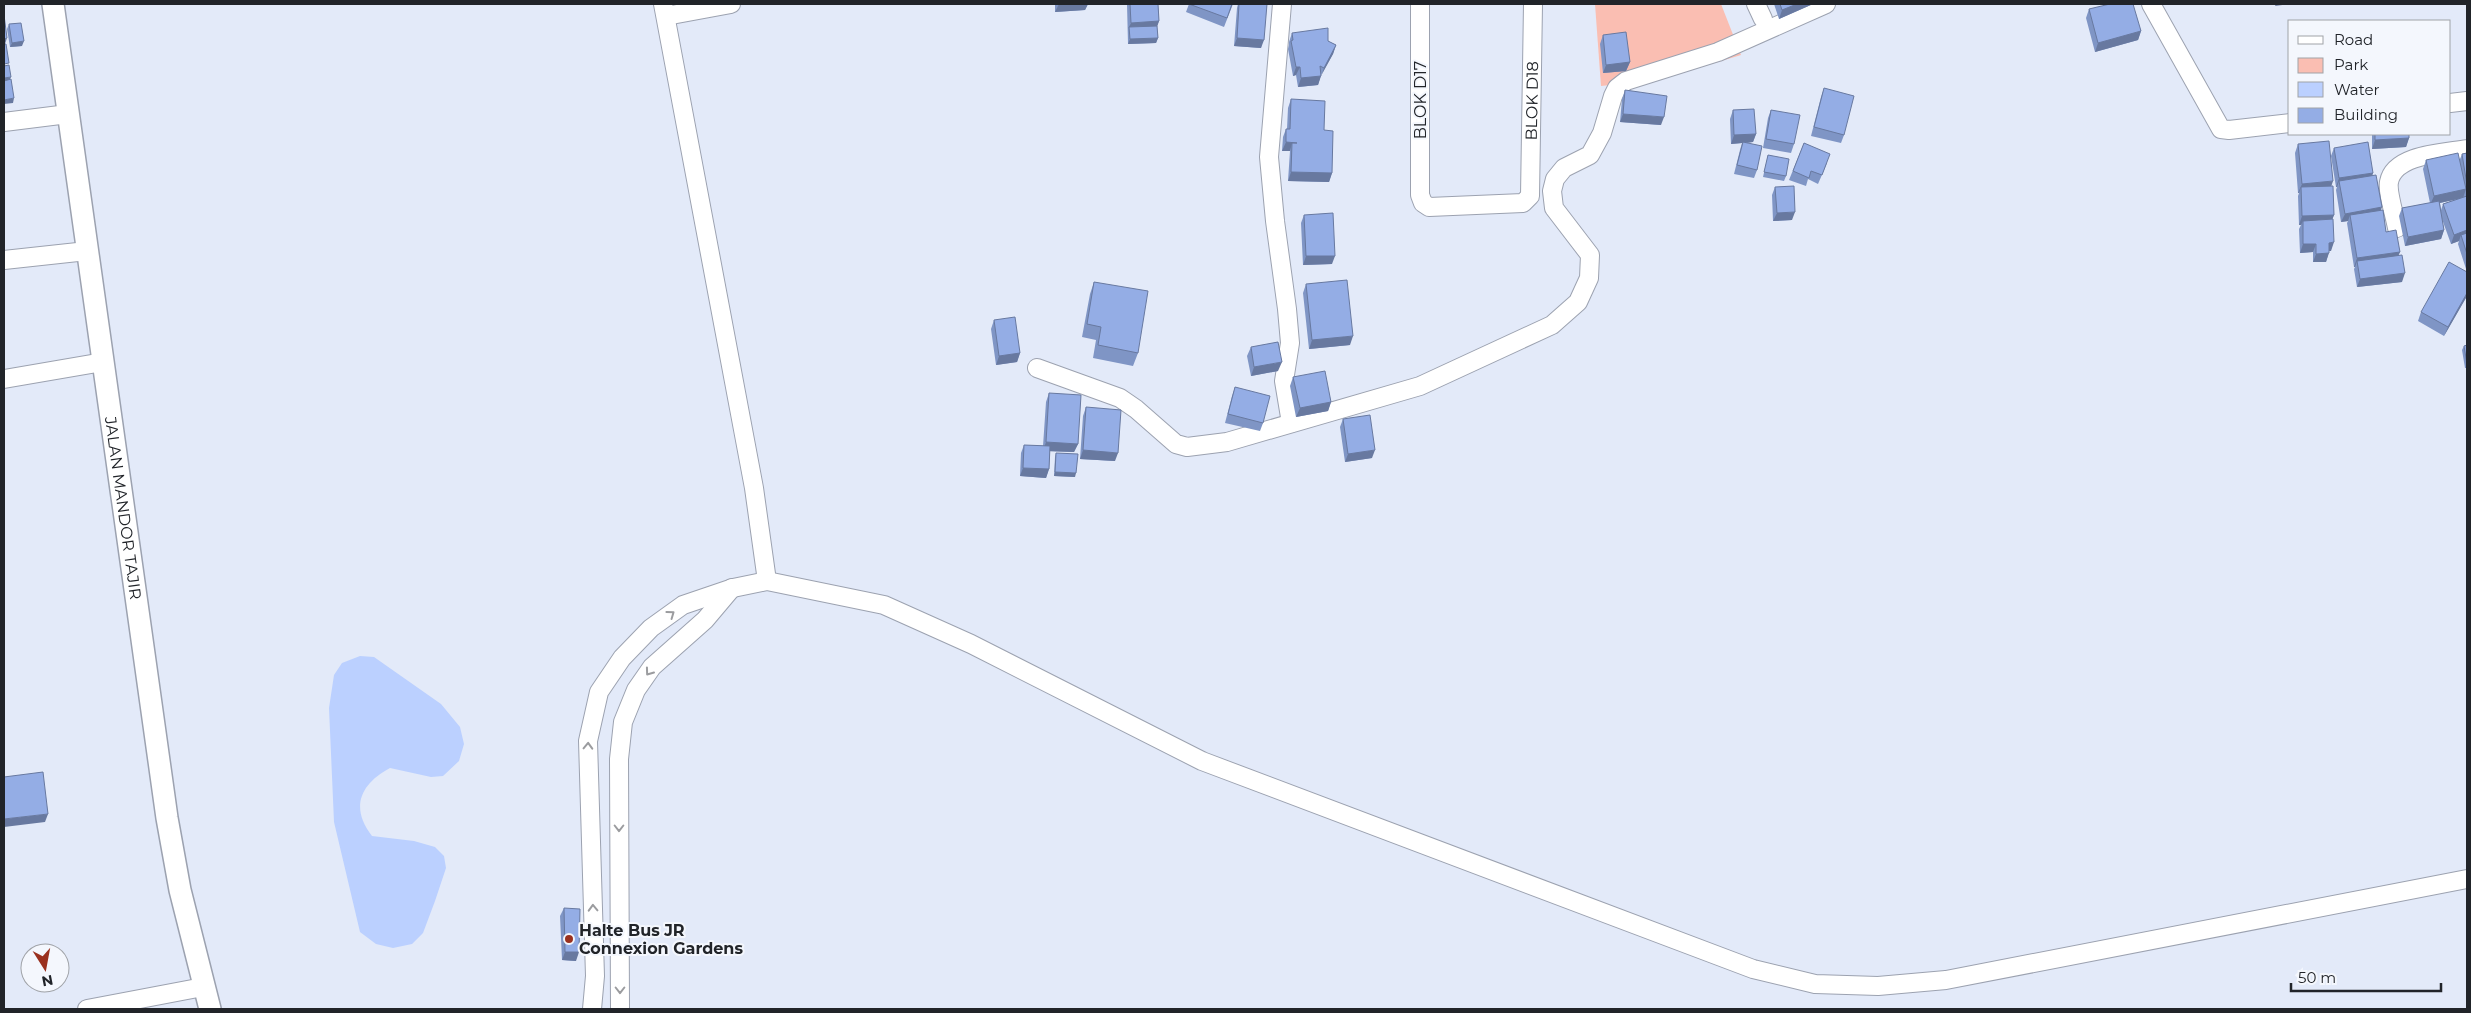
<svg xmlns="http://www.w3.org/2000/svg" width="2471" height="1013" viewBox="0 0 2471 1013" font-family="Montserrat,sans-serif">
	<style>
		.green { fill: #fabeb2 }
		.water { fill: #bbd0ff }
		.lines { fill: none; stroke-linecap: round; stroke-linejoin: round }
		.minor-casing { stroke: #9ca2b0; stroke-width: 20 }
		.tertiary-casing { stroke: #9ca2b0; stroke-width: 24 }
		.minor { stroke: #fff; stroke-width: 18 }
		.tertiary { stroke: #fff; stroke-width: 21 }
		.wall { fill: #7f95c5; fill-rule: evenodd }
		.shaded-wall { fill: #6879a0 }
		.building { fill: #94ade5; stroke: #6879a0 }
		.oneway { stroke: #9b9c9f }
		.poi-dot { fill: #9a311f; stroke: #f4f7fd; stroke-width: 2 }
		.labels { text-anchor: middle; stroke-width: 4; stroke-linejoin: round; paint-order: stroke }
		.street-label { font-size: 16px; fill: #212429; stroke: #f4f7fd }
		.poi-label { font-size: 16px; font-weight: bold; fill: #212429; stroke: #f4f7fd; text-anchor: start }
	</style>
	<rect width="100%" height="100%" fill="#e3eaf9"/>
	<path class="green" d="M1595 4H1721L1741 55 1659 80 1601 86Z"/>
	<path class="water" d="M360 656 374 657 441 704 460 727 464 744 459 761 443 776 431 777 390 768C360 784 350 808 372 836L414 841 435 847 444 856 446 868 435 901 423 933 412 944 393 948 376 944 360 932 334 822 329 708 334 675 342 663Z"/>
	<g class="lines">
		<defs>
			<g id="minor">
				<path d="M663 4 754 488 767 581"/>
				<path d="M1282 4 1269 157 1275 221 1287 309 1290 343 1284 381 1291 423"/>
				<path id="s1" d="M1420 4V195L1423 203 1429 207 1523 203 1530 196 1533 4"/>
				<path d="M1756 4 1763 19"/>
				<path d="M2151 4 2221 129 2229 130 2290 123"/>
				<path d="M666 16 731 4"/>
				<path d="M2450 103 2467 101"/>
				<path d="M4 122 68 114"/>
				<path d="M2397 228C2395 216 2387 192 2389 182 2394 154 2444 153 2467 149"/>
				<path d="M4 260 87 251"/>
				<path d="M1037 368 1120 398 1136 409 1176 444 1187 447 1227 442 1420 386 1552 325 1578 302 1589 278 1590 255 1554 208 1552 191 1555 179 1564 168 1590 155 1602 133 1613 96 1617 88 1626 81 1718 52 1826 4"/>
				<path d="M4 379 103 362"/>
				<path d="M87 1009 203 987"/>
				<path d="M592 1009 595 976 588 741 599 692 622 658 651 628 683 605 733 588 767 581 884 605 971 644 1202 761 1753 969 1815 984 1878 986 1946 980 2467 879"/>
				<path d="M620 1009 619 759 623 722 636 690 652 667 705 620 732 588"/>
			</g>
			<g id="tertiary">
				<path id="s2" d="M53 4 167 818 180 890 210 1009"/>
			</g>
		</defs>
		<use href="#minor" class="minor-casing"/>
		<use href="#tertiary" class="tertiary-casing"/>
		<use href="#minor" class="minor"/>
		<use href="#tertiary" class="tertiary"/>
	</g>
	<path class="wall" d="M1055 4H1088L1085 10 1055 12Z
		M1127 4H1158L1159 21 1157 26 1158 38 1156 43 1128 44Z
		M1189 4H1233L1224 27 1186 12Z
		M1238 4H1267L1261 48 1234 46 1237 8Z
		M1774 4H1813L1779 19Z
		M2089 9 2141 31 2138 40 2095 52 2086 18Z
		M9 24 22 46 10 47 7 29Z
		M1292 33 1328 41 1336 45 1333 54 1321 75 1318 85 1298 87 1296 75 1293 76 1288 49 1289 45V42Z
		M1603 35 1630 62 1626 71 1603 73 1600 44Z
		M1824 88 1844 135 1841 143 1811 136 1821 97Z
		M1625 90 1661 125 1620 122 1622 99Z
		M1291 99 1324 130 1332 173 1329 182 1288 181 1290 151H1282L1283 137 1286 129H1287L1288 108Z
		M1733 110 1756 134 1753 142 1747 143 1757 170 1754 178 1734 174 1740 150 1742 143 1731 144 1730 119Z
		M1771 110 1794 144 1791 153 1763 148 1768 118Z
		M2372 134H2409V138L2406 147 2372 149Z
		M1804 143 1827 163 1818 184 1808 179 1806 186 1789 180Z
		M2298 144 2331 186 2334 215 2332 219 2331 251H2329L2326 262H2313V252L2300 253 2299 229 2301 225H2299L2298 196 2299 193H2298L2295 153Z
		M2334 148 2373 173 2372 176 2386 232 2400 252 2398 255 2402 282 2357 287 2354 269 2355 267H2354L2347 223 2348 221 2341 222 2336 190 2337 187H2336L2331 156Z
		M2467 153V272L2458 244 2459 241 2451 244 2442 219 2444 230 2441 239 2405 246 2399 216 2402 208 2430 203 2423 169 2426 160 2460 159 2462 154ZM2457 199 2443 204 2441 210 2440 203Z
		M1768 155 1786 176 1784 181 1763 177Z
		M1775 187 1792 220 1773 221 1772 195Z
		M1304 215 1332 264 1303 265 1301 223Z
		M1094 282 1138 353 1133 366 1093 358 1096 340 1082 337 1090 294Z
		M1306 284 1350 345 1309 349 1303 293Z
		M2467 296 2444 336 2418 321 2421 312Z
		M994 320 1020 353 1017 362 996 365 991 329Z
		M2467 345V368H2465L2462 350 2464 346Z
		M1251 347 1278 371 1251 376 1247 356Z
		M1293 377 1331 402 1328 411 1296 417 1290 386Z
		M1235 387 1263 423 1260 431 1225 423 1232 396Z
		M1049 393 1078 444 1074 452 1050 451 1049 469 1046 478 1020 476 1021 453 1024 445 1043 446 1046 402Z
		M1086 407 1115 461 1080 459 1083 416Z
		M1343 419 1372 458 1345 462 1340 427Z
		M1056 453 1075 477 1054 476 1055 457Z
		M564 908 576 961 562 960 560 916Z"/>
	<path class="shaded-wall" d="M1059 4H1088L1085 10 1055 12Z
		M1797 4H1813L1779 19 1782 10Z
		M2276 4H2290L2275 6Z
		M1159 21 1156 30 1129 27 1131 23Z
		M2141 31 2138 40 2095 52 2098 43Z
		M7 38 4 47V39Z
		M1158 38 1156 43 1128 44 1130 39Z
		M1237 38 1264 40 1261 48 1234 46Z
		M24 41 22 46 10 47 12 43Z
		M1336 45 1333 54 1321 76 1318 85 1298 87 1301 78 1321 76 1324 68Z
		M1630 62 1626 71 1603 73 1606 65Z
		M1296 67H1300L1296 75 1293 76Z
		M11 77 9 81 4 82V78Z
		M14 98 13 103 4 104V100Z
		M1623 114 1664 117 1661 125 1620 122Z
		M1756 134 1753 142 1731 144 1734 135Z
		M2409 138 2406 147 2372 149 2375 140Z
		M1286 142 1297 143H1292L1290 151H1282Z
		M1291 172 1332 173 1329 182 1288 181Z
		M2373 173 2370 181H2339L2337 187H2336L2339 178Z
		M2333 181 2330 190 2301 187 2299 193H2298L2302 184Z
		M2466 189 2463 198 2430 205 2434 196Z
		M2382 207 2379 216 2350 215 2348 221 2341 222 2345 214Z
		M1795 212 1792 220 1773 221 1777 213Z
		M2334 215 2331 223 2303 221 2301 225H2299L2302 216Z
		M2444 230 2441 239 2405 246 2408 237Z
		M2467 230V238L2461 235 2459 241 2451 244 2454 235Z
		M2334 242 2331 251H2325L2329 243Z
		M2303 244H2316L2313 252 2300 253Z
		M2400 252 2396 261H2357L2355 267H2354L2357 258Z
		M2329 253 2326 262H2313L2316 254Z
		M1306 256H1335L1332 264 1303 265Z
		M2405 273 2402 282 2357 287 2360 279Z
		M2467 293V296L2444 336 2448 327Z
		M1353 336 1350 345 1309 349 1312 340Z
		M1020 353 1017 362 996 365 999 356Z
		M1282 362 1278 371 1251 376 1254 367Z
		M1331 402 1328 411 1296 417 1300 408Z
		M1046 442 1078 444 1074 452 1043 451Z
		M1083 450 1118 453 1115 461 1080 459Z
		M1375 450 1372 458 1345 462 1348 454Z
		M1023 468 1049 469 1046 478 1020 476Z
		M1055 472 1076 473 1075 477 1054 476Z
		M48 814 45 822 4 827V819Z
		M565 952H579L576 961 562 960Z"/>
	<path class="building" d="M1130 4H1158L1159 21 1131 23Z
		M1189 4H1232L1227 18Z
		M1239 4H1267L1264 40 1237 38Z
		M1780 4H1797L1782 10Z
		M2110 4H2133L2141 31 2098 43 2089 9Z
		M4 15 7 38 4 39Z
		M21 23 24 41 12 43 9 24Z
		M1157 26 1158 38 1130 39 1129 27Z
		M1328 28V41L1336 45 1324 68 1320 66 1321 76 1301 78 1300 67H1296L1291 41 1293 40 1292 33Z
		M1626 32 1630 62 1606 65 1603 35Z
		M4 44H6L9 63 4 64Z
		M9 65 11 77 4 78V66Z
		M11 79 14 98 4 100V81Z
		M1824 88 1854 96 1844 135 1814 127Z
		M1625 90 1667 96 1664 117 1623 114Z
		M1291 99 1325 101 1324 130 1333 131 1332 173 1291 172 1292 143H1297L1286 142V129H1290Z
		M1754 109 1756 134 1734 135 1733 110Z
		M1771 110 1800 115 1794 144 1766 139Z
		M2375 134H2409V138L2375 140Z
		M2329 141 2333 181 2302 184 2298 144Z
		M1743 142 1762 146 1757 170 1737 165Z
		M2368 142 2373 173 2339 178 2334 148Z
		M1804 143 1830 154 1822 175 1811 171 1809 178 1793 171Z
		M2458 153 2466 189 2434 196 2426 160Z
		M2467 153V185L2462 154Z
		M1768 155 1789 159 1786 176 1764 172Z
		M2376 175 2382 207 2345 214 2339 181Z
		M1794 186 1795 212 1777 213 1775 187Z
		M2333 186 2334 215 2302 216 2301 187Z
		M2467 196V230L2454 235 2443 204Z
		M2439 201 2444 230 2408 237 2402 208Z
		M2383 210 2386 232 2396 230 2400 252 2357 258 2350 215Z
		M1333 213 1335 256H1306L1304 215Z
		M2333 219 2334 242 2329 243V253L2316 254V244H2303V221Z
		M2467 233V254L2461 235Z
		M2402 255 2405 273 2360 279 2357 261Z
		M2449 262 2467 272V293L2448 327 2421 312Z
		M1347 280 1353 336 1312 340 1306 284Z
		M1094 282 1148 291 1138 353 1098 345 1101 327 1087 324Z
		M1015 317 1020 353 999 356 994 320Z
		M1278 342 1282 362 1254 367 1251 347Z
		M2467 345V364L2464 346Z
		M1325 371 1331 402 1300 408 1293 377Z
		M1235 387 1270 396 1263 423 1228 414Z
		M1049 393 1081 395 1078 444 1046 442Z
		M1086 407 1121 410 1118 453 1083 450Z
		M1370 415 1375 450 1348 454 1343 419Z
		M1024 445 1050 446 1049 469 1023 468Z
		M1056 453 1078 454 1076 473 1055 472Z
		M43 772 48 814 4 819V777Z
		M564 908 580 909 579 952H565Z"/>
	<defs><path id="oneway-chevron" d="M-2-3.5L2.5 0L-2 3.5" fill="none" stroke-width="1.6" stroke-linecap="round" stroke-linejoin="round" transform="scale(1.25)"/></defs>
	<g class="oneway">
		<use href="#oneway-chevron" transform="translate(671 614) rotate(-36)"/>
		<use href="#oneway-chevron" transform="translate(649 672) rotate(126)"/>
		<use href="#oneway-chevron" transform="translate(588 746) rotate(-88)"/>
		<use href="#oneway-chevron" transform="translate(619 828) rotate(90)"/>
		<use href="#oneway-chevron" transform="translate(593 908) rotate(-92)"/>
		<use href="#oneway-chevron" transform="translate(620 990) rotate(90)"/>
	</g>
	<circle class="poi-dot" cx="569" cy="939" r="5"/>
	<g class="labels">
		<g class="street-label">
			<text transform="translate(1420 100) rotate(-90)" y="6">BLOK D17</text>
			<text dy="6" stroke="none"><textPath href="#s1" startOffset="406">BLOK D18</textPath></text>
			<text dy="6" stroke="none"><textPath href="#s2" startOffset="509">JALAN MANDOR TAJIR</textPath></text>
		</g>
		<g class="poi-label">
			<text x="579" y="936">Halte Bus JR<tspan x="579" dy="18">Connexion Gardens</tspan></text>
		</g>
	</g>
	<rect width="2471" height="1013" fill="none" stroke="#212429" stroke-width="10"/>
	<rect x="2288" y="20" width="162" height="115" fill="#f4f7fd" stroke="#a0a3a8"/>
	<rect x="2298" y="36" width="25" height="8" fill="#ffffff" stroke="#a0a3a8"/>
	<text x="2334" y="45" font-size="15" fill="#212429">Road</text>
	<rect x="2298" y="58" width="25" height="15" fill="#fabeb2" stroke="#a0a3a8"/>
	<text x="2334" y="70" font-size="15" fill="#212429">Park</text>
	<rect x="2298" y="82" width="25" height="15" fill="#bbd0ff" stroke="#a0a3a8"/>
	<text x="2334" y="95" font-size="15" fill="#212429">Water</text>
	<rect x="2298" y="108" width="25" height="15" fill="#94ade5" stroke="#a0a3a8"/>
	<text x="2334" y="120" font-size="15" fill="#212429">Building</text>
	<g transform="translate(45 968) rotate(169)"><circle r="24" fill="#f4f7fd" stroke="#a0a3a8"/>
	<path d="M0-4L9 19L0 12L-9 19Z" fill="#9a311f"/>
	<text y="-8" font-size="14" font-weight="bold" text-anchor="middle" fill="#212429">N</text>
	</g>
	<path d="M2291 983v8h150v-8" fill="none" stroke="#212429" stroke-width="2.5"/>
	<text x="2298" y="983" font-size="15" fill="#212429" stroke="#f4f7fd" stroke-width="4" paint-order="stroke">50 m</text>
</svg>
